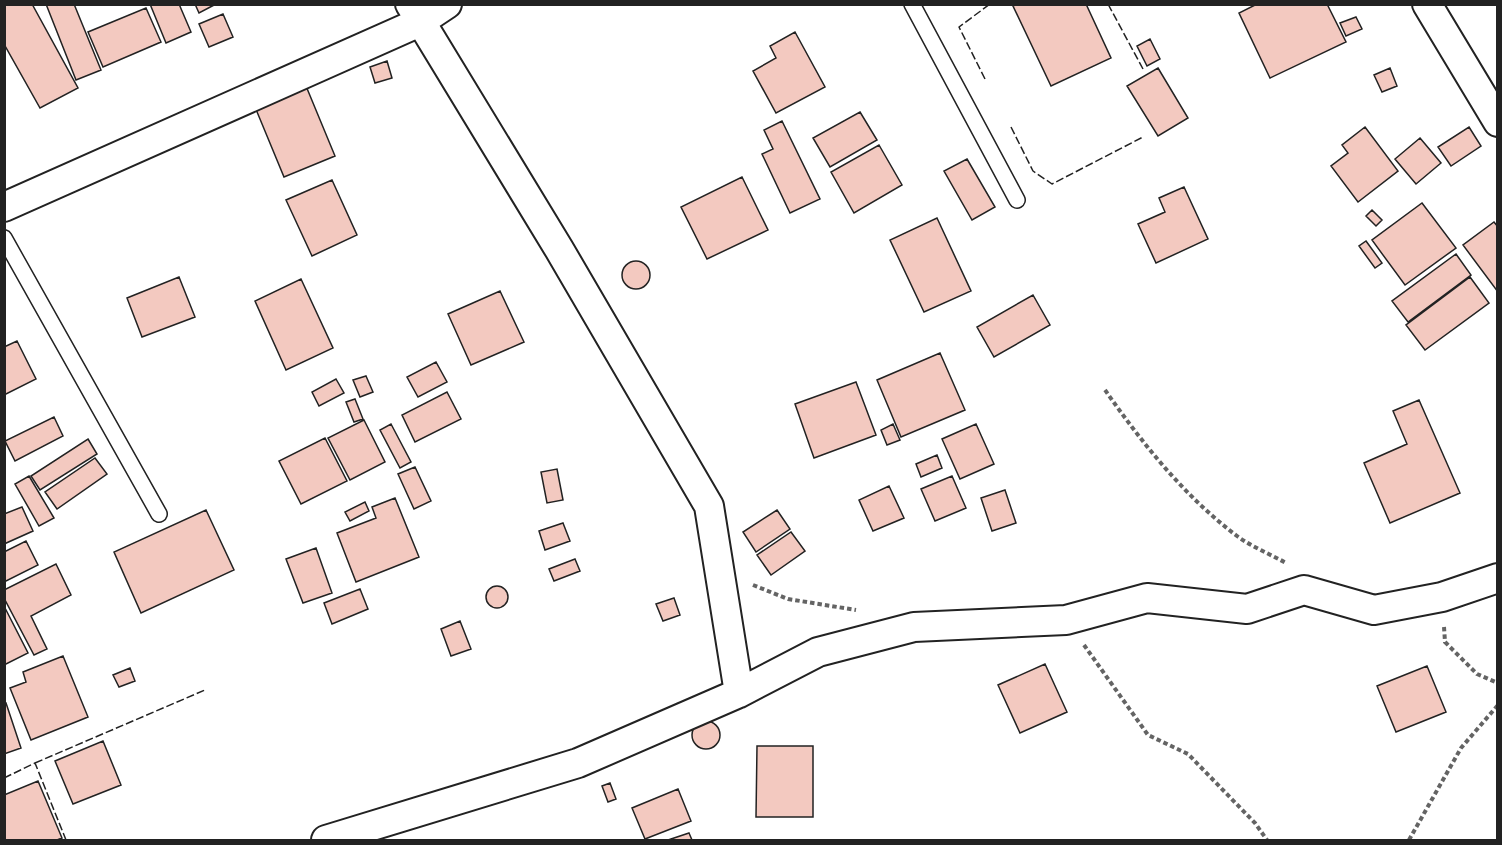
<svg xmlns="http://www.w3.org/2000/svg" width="1502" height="845" viewBox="0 0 1502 845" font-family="'Noto Sans',sans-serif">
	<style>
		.building { fill: #f3c9c0; stroke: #222; stroke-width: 1.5 }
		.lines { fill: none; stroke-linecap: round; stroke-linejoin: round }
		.service-casing { stroke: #222; stroke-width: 18 }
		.minor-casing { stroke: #222; stroke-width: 32 }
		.path { stroke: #646464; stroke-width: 4; stroke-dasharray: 4.5 3; stroke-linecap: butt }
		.service { stroke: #fff; stroke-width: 15 }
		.minor { stroke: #fff; stroke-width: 28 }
		.fence { stroke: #222; stroke-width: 1.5; stroke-dasharray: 8 3; stroke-linecap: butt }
	</style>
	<rect width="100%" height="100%" fill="#fff"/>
	<path class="building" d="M8 4H32L78 88 40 108 4 44V6Z
		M46 4H74L101 70 76 80Z
		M150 4H179L191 32 166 43Z
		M195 4H216L199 13Z
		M1017 4H1086L1111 58 1051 86 1013 6Z
		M1257 4H1327L1346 42 1270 78 1239 13Z
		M146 8 161 42 103 67 88 32Z
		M223 14 233 37 209 47 199 24Z
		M1356 17 1362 29 1346 36 1340 23Z
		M795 32 825 87 776 113 753 71 776 58 770 46Z
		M1150 39 1160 59 1147 66 1137 46Z
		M387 61 392 78 375 83 370 67Z
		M1158 68 1188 118 1158 136 1127 86Z
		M1390 68 1397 86 1382 92 1374 75Z
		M306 86 335 156 284 177 255 107Z
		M860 112 877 140 830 167 813 138Z
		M782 121 820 199 790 213 762 154 773 149 764 130Z
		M1365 127 1398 171 1358 202 1331 166 1348 153 1342 145Z
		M1469 127 1481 146 1451 166 1438 147Z
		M1420 138 1441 163 1416 184 1395 159Z
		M879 145 902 185 854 213 831 172Z
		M967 159 995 207 972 220 944 171Z
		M742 177 768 230 707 259 681 207Z
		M332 180 357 235 312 256 286 200Z
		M1184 187 1208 239 1156 263 1138 224 1165 212 1159 198Z
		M1422 203 1456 248 1405 285 1372 240Z
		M1372 210 1382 220 1376 226 1366 216Z
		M937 218 971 291 924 312 890 240Z
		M1494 222 1498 227V292L1463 245Z
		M1366 241 1382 263 1375 268 1359 246Z
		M1456 254 1471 275 1408 322 1392 301Z
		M622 275a14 14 0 1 1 28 0a14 14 0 1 1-28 0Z
		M179 277 195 317 142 337 127 298Z
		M1470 277 1489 303 1425 350 1406 325Z
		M301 279 333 348 286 370 255 301Z
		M500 291 524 342 471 365 448 314Z
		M1033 295 1050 325 994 357 977 327Z
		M17 341 36 379 4 395V347Z
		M940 353 965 410 901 437 877 380Z
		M436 362 447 382 418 397 407 377Z
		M366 376 373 392 360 397 353 380Z
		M336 379 344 393 319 406 312 392Z
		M856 382 876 435 814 458 795 404Z
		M447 392 461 419 415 442 402 415Z
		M355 399 363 419 354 422 346 402Z
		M1419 400 1460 493 1390 523 1364 463 1407 444 1393 411Z
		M54 417 63 436 15 461 5 441Z
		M364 420 385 462 350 480 328 438Z
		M391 424 411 462 400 468 380 430Z
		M893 424 900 440 887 445 881 430Z
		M976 424 994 464 960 479 942 439Z
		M325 438 347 481 301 504 279 461Z
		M88 439 97 454 40 490 31 476Z
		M937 455 942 468 921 477 916 464Z
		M95 458 107 474 57 509 45 492Z
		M415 467 431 501 414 509 398 474Z
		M557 469 563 500 547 503 541 472Z
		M29 476 54 518 39 526 15 484Z
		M952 476 966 508 935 521 921 489Z
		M889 486 904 518 873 531 859 500Z
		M1005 490 1016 523 992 531 981 498Z
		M395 498 419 557 356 582 337 533 376 518 372 507Z
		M365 502 369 511 350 521 345 512Z
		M22 507 33 531 4 544V514Z
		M206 510 234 570 141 613 114 552Z
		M777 510 790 529 756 552 743 532Z
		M563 523 570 541 545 550 539 531Z
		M791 532 805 551 771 575 757 555Z
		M26 541 38 565 4 582V552Z
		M316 548 332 593 303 603 286 559Z
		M575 559 580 571 554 581 549 569Z
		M56 564 71 595 31 616 47 649 34 655 4 598V590Z
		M486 597a11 11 0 1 1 22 0a11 11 0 1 1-22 0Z
		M360 589 368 609 332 624 324 603Z
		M674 598 680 615 663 621 656 604Z
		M4 606 28 653 4 665Z
		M460 621 471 649 451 656 441 629Z
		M63 656 88 717 31 740 10 688 26 682 23 672Z
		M1045 664 1067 712 1020 733 998 685Z
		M1427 666 1446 712 1396 732 1377 686Z
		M130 668 135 681 119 687 113 675Z
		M6 703 21 748 4 754V704Z
		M692 735a14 14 0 1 1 28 0a14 14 0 1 1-28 0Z
		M103 741 121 785 73 804 55 761Z
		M757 746H813V817H756Z
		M38 781 62 838 57 840H4V795Z
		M610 783 616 799 608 802 602 786Z
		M678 789 691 821 645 839 632 808Z
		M689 833 692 840H668Z"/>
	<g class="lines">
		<defs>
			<path id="service" d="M912 4 1017 200
				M4 238 159 514"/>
			<path id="minor" d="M410 4 559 249 709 506 739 693
				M1427 4 1498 122
				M4 207 420 22 447 4
				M326 840 578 763 739 693 818 652 914 627 1066 620 1147 598 1247 609 1304 590 1374 610 1442 597 1498 578"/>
		</defs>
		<use href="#service" class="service-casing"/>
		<use href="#minor" class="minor-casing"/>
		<path class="path" d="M1105 390C1143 444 1184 496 1237 536 1252 547 1270 554 1286 563
			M753 585 788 599 856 610
			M1444 627 1445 642 1477 674 1498 683
			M1084 645 1148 735 1188 754 1255 823 1267 840
			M1409 840 1461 748 1498 705"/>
		<use href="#service" class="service"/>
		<use href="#minor" class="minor"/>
		<path class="fence" d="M1108 4 1143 69
			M985 79 959 27 990 4
			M1011 127 1033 171 1052 184 1143 137
			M35 763 205 690
			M4 778 35 763 66 840"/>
	</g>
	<rect width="1502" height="845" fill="none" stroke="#222222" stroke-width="12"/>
</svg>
